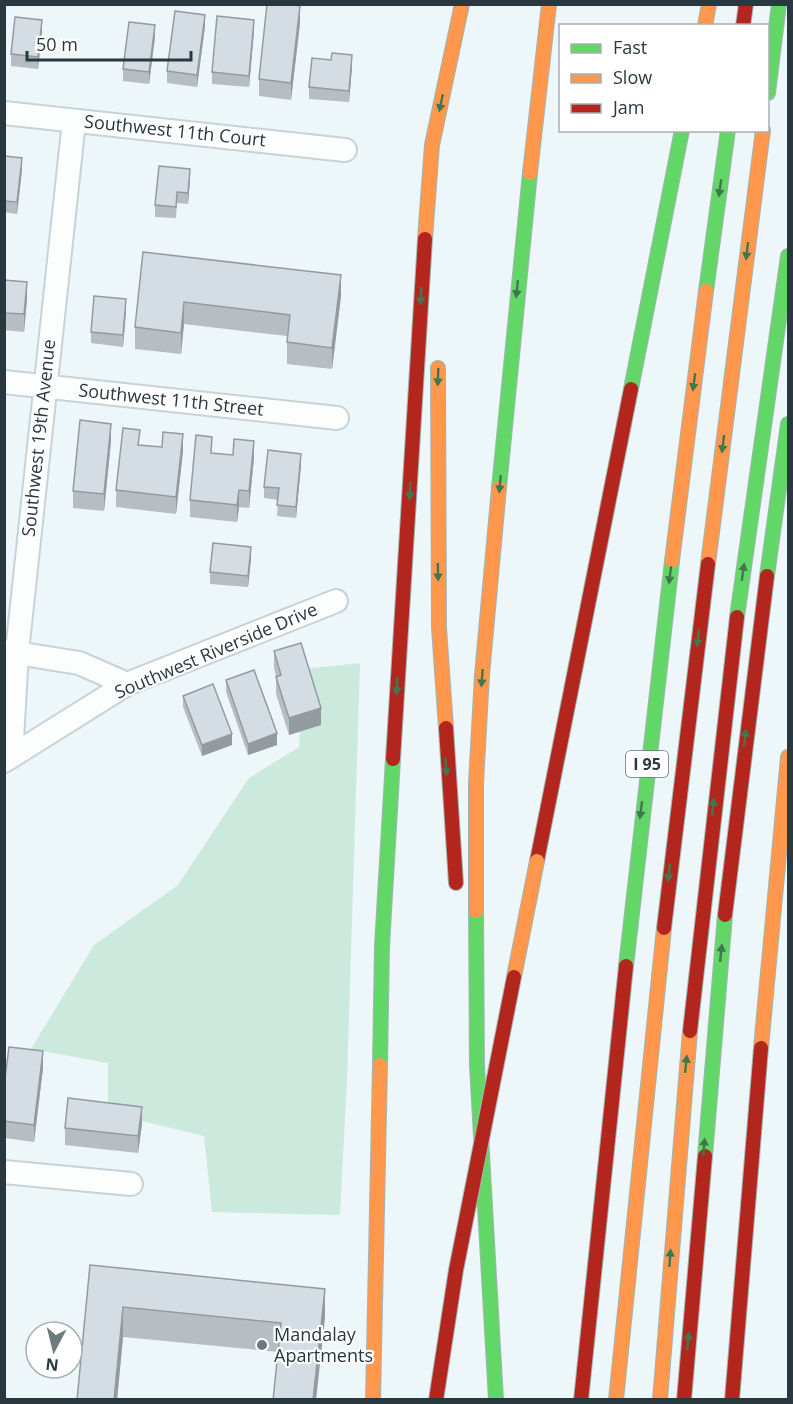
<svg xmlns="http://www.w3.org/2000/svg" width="793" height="1404" viewBox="0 0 793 1404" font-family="'Open Sans',sans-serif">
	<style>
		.green { fill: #cbeadd }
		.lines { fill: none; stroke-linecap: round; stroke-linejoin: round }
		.street-casing { stroke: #c7d3d7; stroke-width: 26 }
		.fast-casing { stroke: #a2b5b5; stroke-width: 16 }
		.slow-casing { stroke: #a2b5b5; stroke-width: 16 }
		.jam-casing { stroke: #a2b5b5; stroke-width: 16 }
		.street { stroke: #fcfefe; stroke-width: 22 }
		.fast { stroke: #63d668; stroke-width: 14 }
		.slow { stroke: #ff974d; stroke-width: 14 }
		.jam { stroke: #b3261e; stroke-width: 14 }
		.slow-bridge-casing { stroke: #a2b5b5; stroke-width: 16; stroke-linecap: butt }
		.jam-bridge-casing { stroke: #a2b5b5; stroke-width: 16; stroke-linecap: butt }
		.slow-bridge { stroke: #ff974d; stroke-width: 14 }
		.jam-bridge { stroke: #b3261e; stroke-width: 14 }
		.wall { fill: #b6bec4 }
		.shaded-wall { fill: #949ba0 }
		.building { fill: #d4dde4; stroke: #949ba0; stroke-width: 1.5 }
		.oneway { fill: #40774f }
		.poi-dot { fill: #6d7a7f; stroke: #fff; stroke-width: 2 }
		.labels { text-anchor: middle; stroke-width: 4.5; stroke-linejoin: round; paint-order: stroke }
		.shield { fill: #fff; stroke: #687478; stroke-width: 1.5 }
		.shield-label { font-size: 16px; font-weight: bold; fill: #28383e }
		.street-label { font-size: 18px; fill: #28383e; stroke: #fff }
		.poi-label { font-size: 18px; fill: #28383e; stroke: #fff; text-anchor: start }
	</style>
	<rect width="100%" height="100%" fill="#edf6f9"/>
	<path class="green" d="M360 663 347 1081 340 1215 212 1212 204 1136 108 1113V1063L31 1049 94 945 178 885 249 778 299 747 303 669Z"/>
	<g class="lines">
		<defs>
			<path id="street" d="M4 113 345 150
				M4 382 337 418
				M4 651 79 663 127 684
				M11 757 17 652 74 121
				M4 761 127 684 336 601
				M4 1172 131 1184"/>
			<path id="fast" d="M768 93 779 4
				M706 291 728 130
				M631 389 682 130
				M499 488 530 173
				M767 576 788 424
				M737 617 788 256
				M476 911 477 1066 496 1400
				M626 966 672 561
				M380 1065 382 946 393 759
				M705 1156 725 915"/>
			<path id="slow" d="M705 26 709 4
				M530 173 549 4
				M425 239 432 145 462 4
				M438 368 439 628 446 728
				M672 561 706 291
				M708 564 763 130
				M476 911V783L482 675 499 488
				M761 1048 788 757
				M373 1400 380 1065
				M616 1400 664 928
				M660 1400 690 1031"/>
			<path id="jam" d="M743 26 746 4
				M446 728 456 883
				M393 759 425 239
				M537 861 631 389
				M725 915 767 576
				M664 928 708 564
				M690 1031 737 617
				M581 1400 626 966
				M684 1400 705 1156
				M732 1400 761 1048"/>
		</defs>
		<use href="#street" class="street-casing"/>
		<use href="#fast" class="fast-casing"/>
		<use href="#slow" class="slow-casing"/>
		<use href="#jam" class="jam-casing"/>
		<use href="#street" class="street"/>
		<use href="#fast" class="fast"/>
		<use href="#slow" class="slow"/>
		<use href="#jam" class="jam"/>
		<defs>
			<path id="slow-bridge" d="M514 977 537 861"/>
			<path id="jam-bridge" d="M436 1400 456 1270 514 977"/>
		</defs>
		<use href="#slow-bridge" class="slow-bridge-casing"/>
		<use href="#jam-bridge" class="jam-bridge-casing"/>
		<use href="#slow-bridge" class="slow-bridge"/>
		<use href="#jam-bridge" class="jam-bridge"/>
	</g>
	<path class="wall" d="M300 23 291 100 259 96V79Z
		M205 26 197 87 167 83V71Z
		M254 31 249 87 212 84V72Z
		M42 32 38 69 11 66V54Z
		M155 37 149 84 123 81V69Z
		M352 67 349 102 309 99V87Z
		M4 156 22 170 17 214 4 212Z
		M190 180 188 204 177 203 176 218 155 217V205Z
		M143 252 341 296 332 369 287 364V336L184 324 181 354 135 349V327Z
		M4 280 27 299 24 332 4 330Z
		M126 311 123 347 91 343V332Z
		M111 441 104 511 73 508V491Z
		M140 445 183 451 176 514 116 507V490Z
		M212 453 254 458 249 508 239 507 237 522 190 517V500Z
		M301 465 296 518 277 516 278 500 264 498V487Z
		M251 559 248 587 210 584V572Z
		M274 651 321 725 289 735 276 694V677L274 668Z
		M226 680 277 745 248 755 226 692Z
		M183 696 232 745 202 756 183 707Z
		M43 1068 34 1142 4 1138V1086Z
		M142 1124 138 1153 65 1145V1128Z
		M90 1265 325 1318 278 1352 123 1337 117 1400H77Z"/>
	<path class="shaded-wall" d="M300 6V23L291 100V83Z
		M205 15V26L197 87V75Z
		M42 20V32L38 69V57Z
		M254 20V31L249 87V76Z
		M155 25V37L149 84V72Z
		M352 55V67L349 102V91Z
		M22 158V170L17 214V202Z
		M190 169V180L188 204V193Z
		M341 275V296L332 369V348Z
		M27 282V299L24 332V314Z
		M126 299V311L123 347V335Z
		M184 302V324L181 354V333Z
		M111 424V441L104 511V494Z
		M183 434V451L176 514V497Z
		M254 441V458L249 508V491Z
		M301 454V465L296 518V507Z
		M239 490V507L237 522V505Z
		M251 547V559L248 587V576Z
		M321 708V725L289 735V718Z
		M277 733V745L248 755V744Z
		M232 734V745L202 756V745Z
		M43 1051V1068L34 1142V1125Z
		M142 1107V1124L138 1153V1136Z
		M325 1289V1318L316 1400H313Z
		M123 1307V1337L117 1400H114Z"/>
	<path class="building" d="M267 4H288L300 6 291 83 259 79Z
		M175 11 205 15 197 75 167 71Z
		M217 16 254 20 249 76 212 72Z
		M15 17 42 20 38 57 11 54Z
		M129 22 155 25 149 72 123 69Z
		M332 53 352 55 349 91 309 87 312 58 331 60Z
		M4 156 22 158 17 202 4 201Z
		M159 166 190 169 188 193 177 192 176 207 155 205Z
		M143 252 341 275 332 348 287 342 290 315 184 302 181 333 135 327Z
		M4 280 27 282 24 314 4 313Z
		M94 296 126 299 123 335 91 332Z
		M80 420 111 424 104 494 73 491Z
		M123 428 140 430 138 445 162 447 163 432 183 434 176 497 116 490Z
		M196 435 212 437 211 453 233 455 234 439 254 441 249 491 239 490 237 505 190 500Z
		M268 450 301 454 296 507 277 505 279 488 264 487Z
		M213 543 251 547 248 576 210 572Z
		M301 643 321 708 289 718 276 677 281 675 274 651Z
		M254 670 277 733 248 744 226 680Z
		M213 684 232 734 202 745 183 696Z
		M9 1047 43 1051 34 1125 4 1121V1086Z
		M68 1098 142 1107 138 1136 65 1128Z
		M90 1265 325 1289 313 1400H273L281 1323 123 1307 114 1400H77Z"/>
	<defs><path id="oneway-solid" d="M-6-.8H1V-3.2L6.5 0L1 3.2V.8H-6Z" transform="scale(1.5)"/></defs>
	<g class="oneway">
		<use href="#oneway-solid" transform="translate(441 103) rotate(102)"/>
		<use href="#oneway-solid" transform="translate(720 188) rotate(98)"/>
		<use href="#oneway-solid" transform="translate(747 251) rotate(97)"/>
		<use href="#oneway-solid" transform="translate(517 289) rotate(96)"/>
		<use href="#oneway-solid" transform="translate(421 296) rotate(93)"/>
		<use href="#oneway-solid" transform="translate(438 377) rotate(92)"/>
		<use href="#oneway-solid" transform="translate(694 382) rotate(98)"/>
		<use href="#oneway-solid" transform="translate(723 444) rotate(97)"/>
		<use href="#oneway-solid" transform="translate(500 484) rotate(95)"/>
		<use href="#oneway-solid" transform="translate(410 491) rotate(93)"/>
		<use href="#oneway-solid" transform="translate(438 572) rotate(89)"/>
		<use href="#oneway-solid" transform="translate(743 572) rotate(-82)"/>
		<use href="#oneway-solid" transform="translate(670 575) rotate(97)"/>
		<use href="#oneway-solid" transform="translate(698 638) rotate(97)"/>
		<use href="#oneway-solid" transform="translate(482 678) rotate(94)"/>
		<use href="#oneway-solid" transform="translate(397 686) rotate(94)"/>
		<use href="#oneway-solid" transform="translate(745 738) rotate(-83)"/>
		<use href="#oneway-solid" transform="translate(446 767) rotate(86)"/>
		<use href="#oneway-solid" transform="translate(713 807) rotate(-83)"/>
		<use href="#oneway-solid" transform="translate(641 810) rotate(97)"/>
		<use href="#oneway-solid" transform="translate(669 873) rotate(96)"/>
		<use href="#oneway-solid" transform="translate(721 953) rotate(-84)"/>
		<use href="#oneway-solid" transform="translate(686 1064) rotate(-84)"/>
		<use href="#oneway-solid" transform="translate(704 1147) rotate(-85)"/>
		<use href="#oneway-solid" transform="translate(670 1258) rotate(-86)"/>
		<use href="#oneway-solid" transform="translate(688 1341) rotate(-85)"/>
	</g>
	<circle class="poi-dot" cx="262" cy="1345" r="6"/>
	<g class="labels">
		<rect class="shield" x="626" y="751" width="42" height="26" rx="4.5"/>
		<g class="shield-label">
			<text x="647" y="770">I 95</text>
		</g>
		<g class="street-label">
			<text transform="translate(175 131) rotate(6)" y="6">Southwest 11th Court</text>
			<text transform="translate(171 400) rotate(6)" y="6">Southwest 11th Street</text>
			<text transform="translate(39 438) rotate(-84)" y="6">Southwest 19th Avenue</text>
			<text transform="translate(216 651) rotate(-23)" y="6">Southwest Riverside Drive</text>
		</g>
		<g class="poi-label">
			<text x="274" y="1341">Mandalay<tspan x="274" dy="21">Apartments</tspan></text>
		</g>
	</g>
	<rect width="793" height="1404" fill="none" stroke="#28383e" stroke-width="12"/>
	<rect x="559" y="24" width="210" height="108" fill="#ffffff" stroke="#a9afb2" stroke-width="1.5"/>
	<rect x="571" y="44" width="30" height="9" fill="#63d668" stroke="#a9afb2" stroke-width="1.5"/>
	<text x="613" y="54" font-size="18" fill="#28383e">Fast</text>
	<rect x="571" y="74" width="30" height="9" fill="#ff974d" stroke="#a9afb2" stroke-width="1.5"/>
	<text x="613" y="84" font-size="18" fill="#28383e">Slow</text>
	<rect x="571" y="104" width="30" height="9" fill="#b3261e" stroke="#a9afb2" stroke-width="1.5"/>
	<text x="613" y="114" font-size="18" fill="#28383e">Jam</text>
	<g transform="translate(54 1350) rotate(187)"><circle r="28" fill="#ffffff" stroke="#a9afb2" stroke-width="1.5"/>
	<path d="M0-4.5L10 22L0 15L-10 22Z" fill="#6d7a7f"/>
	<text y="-9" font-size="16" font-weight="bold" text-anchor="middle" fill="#28383e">N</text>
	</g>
	<path d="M27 51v9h164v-9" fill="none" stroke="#28383e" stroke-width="3"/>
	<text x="36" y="51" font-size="18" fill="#28383e" stroke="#ffffff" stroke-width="4.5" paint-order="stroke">50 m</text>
</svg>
